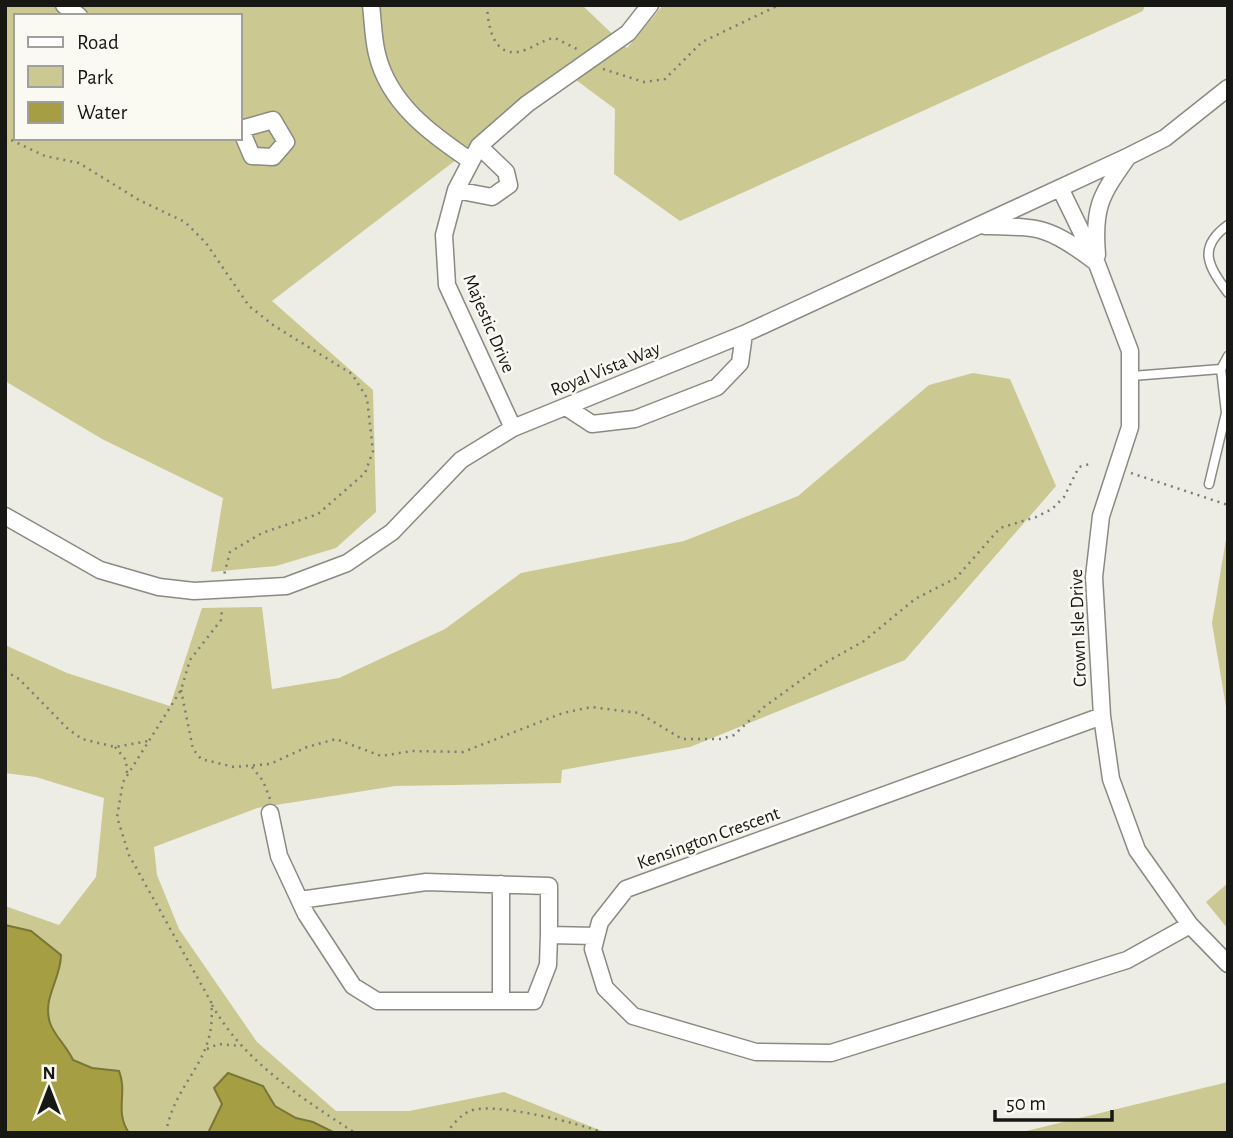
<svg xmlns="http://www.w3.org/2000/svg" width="1233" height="1138" viewBox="0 0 1233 1138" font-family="'Alegreya Sans',sans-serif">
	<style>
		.green { fill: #cbc891; fill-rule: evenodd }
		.water { fill: #a59e43; stroke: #7a7635; stroke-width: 2 }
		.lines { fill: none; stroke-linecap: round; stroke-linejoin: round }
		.lane-casing { stroke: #8a8a83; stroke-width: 11 }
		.street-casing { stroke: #8a8a83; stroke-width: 19 }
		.path { stroke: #7c7c76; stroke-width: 2.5; stroke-dasharray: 2 5; stroke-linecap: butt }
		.lane { stroke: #fff; stroke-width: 8 }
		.street { stroke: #fff; stroke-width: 16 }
		.labels { text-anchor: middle; stroke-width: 5; stroke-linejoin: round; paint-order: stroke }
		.street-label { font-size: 19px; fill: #171714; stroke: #fbfaf2 }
	</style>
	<rect width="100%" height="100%" fill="#edede5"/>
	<path class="green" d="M5 5H582L627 48 663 5H1145L1143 11 680 221 614 174 615 109 568 74 272 301 373 390 376 512 336 548 276 566 211 572 223 498 102 439 5 381ZM16 16H240V138H16Z
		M973 373 1010 379 1056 486 905 660 690 747 562 770 561 783 395 786 257 808 154 847 157 875 179 929 257 1042 336 1111H409L504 1092 607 1133H5V906L59 925 96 877 104 798 36 777 5 773V645L67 673 170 706 202 608 262 607 272 689 339 678 445 629 521 573 684 541 798 496 929 385Z
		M1228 527V719L1212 623Z
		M1228 883V929L1206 902Z
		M1228 1082V1133H1018Z"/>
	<path class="water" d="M5 925 31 931 61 955C61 979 42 998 50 1023 55 1037 67 1046 73 1060L92 1068 119 1071C128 1093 114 1111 129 1133H5Z
		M228 1073 263 1086 275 1106 296 1118 313 1122 335 1133H208L222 1104 214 1088Z"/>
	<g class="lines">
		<defs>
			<path id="lane" d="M1228 225C1196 248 1209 267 1228 293
				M1132 376 1221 369
				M1209 484 1226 413 1221 369 1228 356"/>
			<path id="street" d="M64 5 79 16
				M371 5C373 21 373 38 377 54 389 104 431 134 471 161
				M240 128 252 156 273 157 286 142 273 120 241 129
				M1060 188 1097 264 1130 351V427L1101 516 1094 577 1102 716 1111 779 1137 850 1190 925 1228 964
				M456 190 492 197 509 185 506 172 479 146
				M985 226C1040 227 1048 226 1093 260
				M1097 255C1093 208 1100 196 1127 158
				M566 407 592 424 635 419 717 387 740 363 744 334
				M513 428 447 285 444 235 456 190 479 146 527 104 628 33 650 5
				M5 516 100 570 159 587 194 591 286 586 347 563 392 532 461 460 513 428 744 334 1129 156 1165 138 1228 88
				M1102 716 626 889 600 922 593 949 605 988 633 1016 756 1052 831 1053 1127 960 1190 925
				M270 813 279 856 306 914 353 986 377 1001H534L548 965 549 935
				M501 884V1001
				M300 900 426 882 549 886V935L596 936"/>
		</defs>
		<use href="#lane" class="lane-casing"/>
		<use href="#street" class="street-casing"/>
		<path class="path" d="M487 5C488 28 494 61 525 50 536 46 544 39 555 38L577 49
			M603 69 644 82 665 79 702 42 779 5
			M5 137 45 156 79 163 139 200 185 222 206 243 249 306 273 325 352 374 367 398 373 451 365 473 318 514 262 533 230 552 224 575
			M1131 473 1228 505
			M5 671 19 679 68 729 82 739 115 747 148 741
			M181 690 193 749 201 759 234 767 270 764 307 747 336 739 381 756 412 751 463 752 563 713 591 707 639 713 682 739H721L734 735 764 707 823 664 864 641 915 599 956 578 1000 528 1036 517 1052 509 1064 497 1079 467 1093 463
			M115 747 126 760 127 774
			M252 767 263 781 270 799
			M212 1005C244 1062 302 1098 355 1133
			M207 1049 218 1044 241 1046
			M166 1133C175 1079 218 1062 211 1002L129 855 117 817 123 782 181 690 190 660 221 620 222 610
			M446 1133C453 1125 460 1115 470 1111 493 1101 580 1124 605 1133"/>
		<use href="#lane" class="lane"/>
		<use href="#street" class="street"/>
	</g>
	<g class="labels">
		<g class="street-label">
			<text transform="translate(490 323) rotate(67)" y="7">Majestic Drive</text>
			<text transform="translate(605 368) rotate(-22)" y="7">Royal Vista Way</text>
			<text transform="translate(1077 628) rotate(-92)" y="7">Crown Isle Drive</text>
			<text transform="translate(708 837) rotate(-20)" y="7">Kensington Crescent</text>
		</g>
	</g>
	<rect width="1233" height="1138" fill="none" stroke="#171714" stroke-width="14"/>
	<rect x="14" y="14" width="228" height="126" fill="#fbfaf2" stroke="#a09f99" stroke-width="2"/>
	<rect x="28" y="37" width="35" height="10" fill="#ffffff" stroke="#a09f99" stroke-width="2"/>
	<text x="77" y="49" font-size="21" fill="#171714">Road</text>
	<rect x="28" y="66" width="35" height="21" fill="#cbc891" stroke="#a09f99" stroke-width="2"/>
	<text x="77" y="84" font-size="21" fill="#171714">Park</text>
	<rect x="28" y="102" width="35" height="21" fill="#a59e43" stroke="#a09f99" stroke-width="2"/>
	<text x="77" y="119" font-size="21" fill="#171714">Water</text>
	<g transform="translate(49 1089)" stroke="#fbfaf2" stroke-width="5" paint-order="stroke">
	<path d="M0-5L12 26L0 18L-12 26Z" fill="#171714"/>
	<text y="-10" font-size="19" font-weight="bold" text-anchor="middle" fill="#171714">N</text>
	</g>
	<path d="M995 1110v10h117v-10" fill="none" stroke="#171714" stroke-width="3.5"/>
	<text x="1006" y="1110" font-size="21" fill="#171714" stroke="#fbfaf2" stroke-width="5" paint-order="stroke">50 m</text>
</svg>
